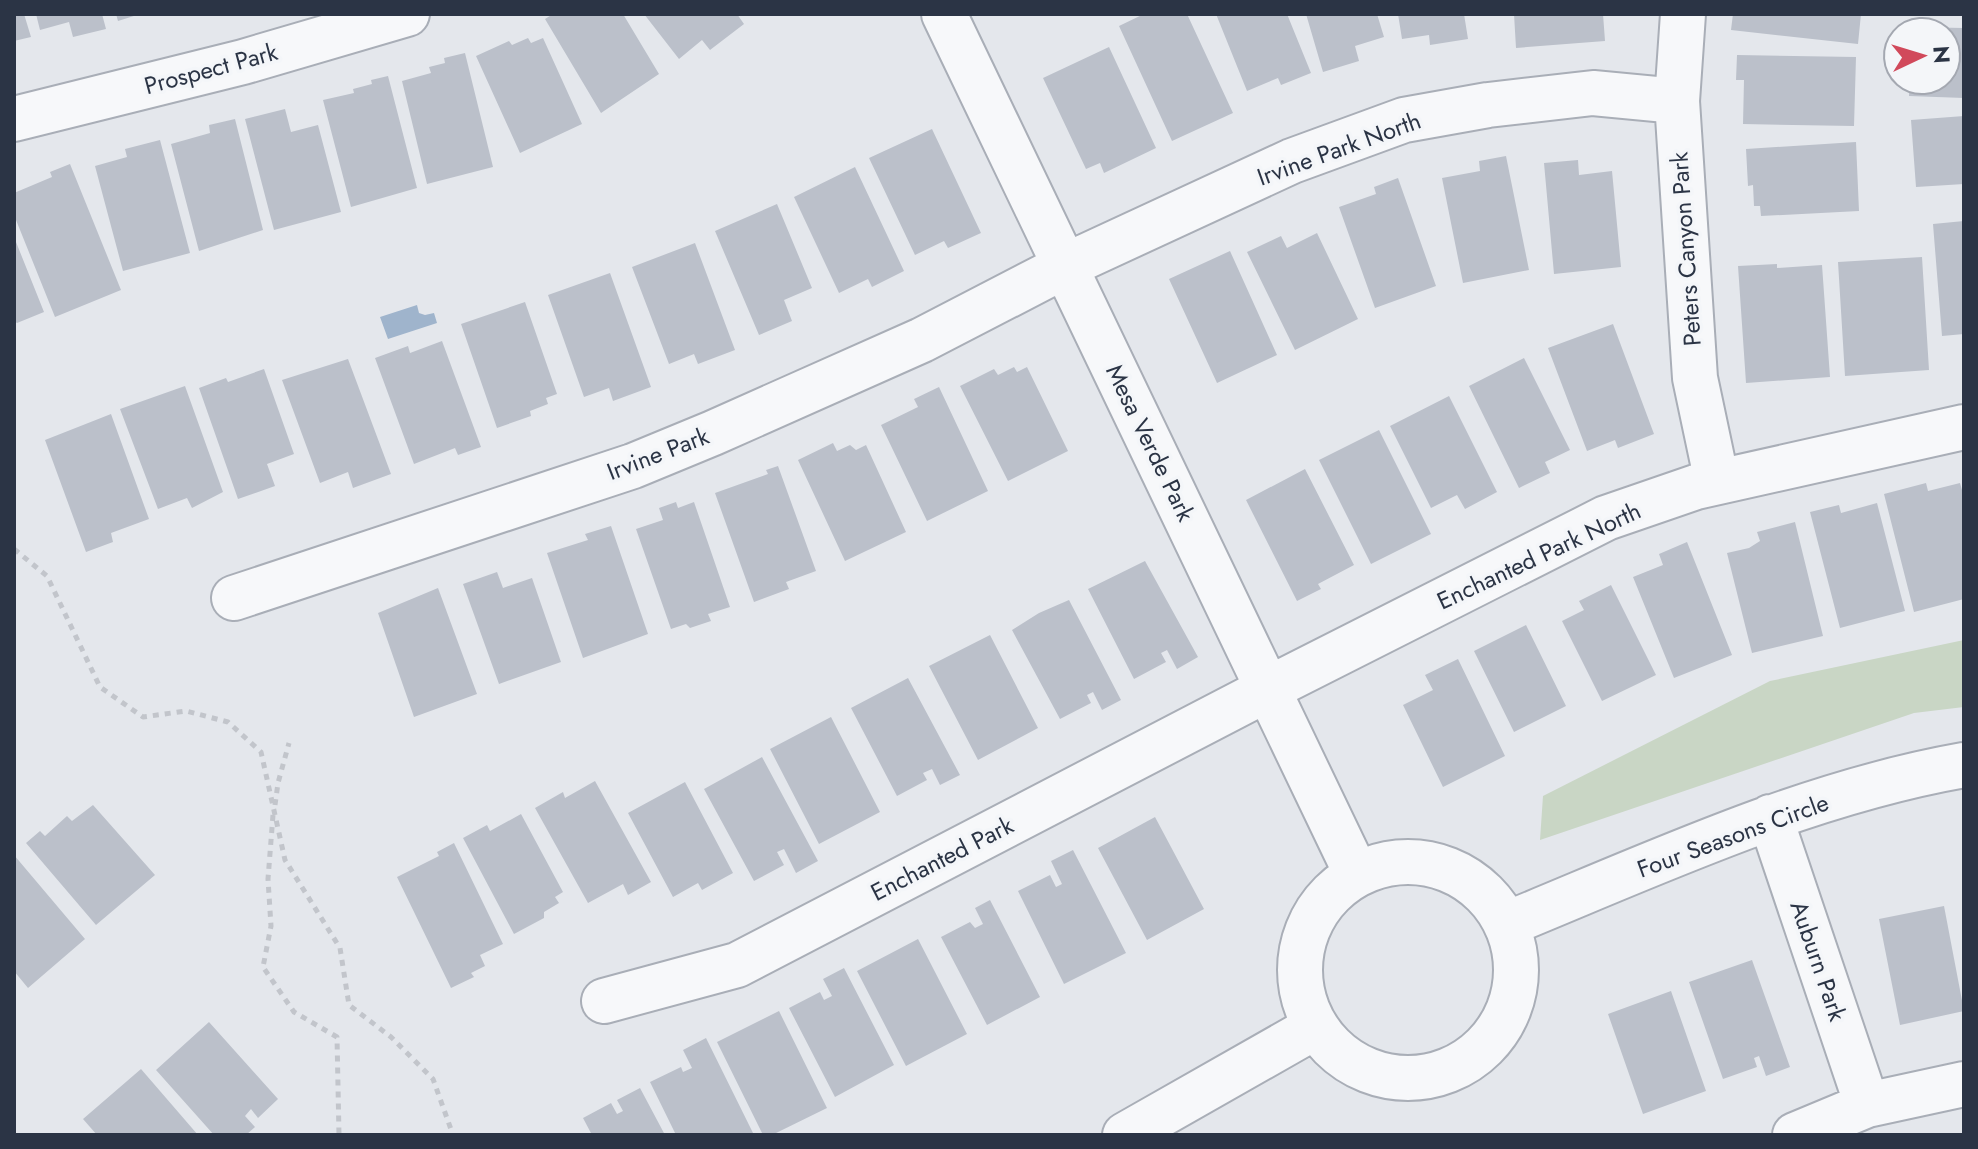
<svg xmlns="http://www.w3.org/2000/svg" width="1978" height="1149" viewBox="0 0 1978 1149" font-family="Jost,sans-serif">
	<style>
		.green { fill: #c9d6c5 }
		.water { fill: #9fb4cc }
		.building { fill: #bbc0ca }
		.lines { fill: none; stroke-linecap: round; stroke-linejoin: round }
		.minor-casing { stroke: #a9aeb7; stroke-width: 48 }
		.path { stroke: #c2c5cb; stroke-width: 5; stroke-dasharray: 6 6; stroke-linecap: butt }
		.minor { stroke: #f7f8fa; stroke-width: 44 }
		.labels { text-anchor: middle; stroke-width: 7; stroke-linejoin: round; paint-order: stroke }
		.street-label { font-size: 24px; fill: #2b3445; stroke: #f4f6f9 }
	</style>
	<rect width="100%" height="100%" fill="#e4e7ec"/>
	<path class="green" d="M1964 640V707L1914 713 1540 840 1543 796 1770 681Z"/>
	<path class="water" d="M417 305 419 313 425 315 434 313 437 323 388 339 380 317Z"/>
	<path class="building" d="M14 14H24L31 37 14 41Z
		M36 14H102L106 29 73 37 69 22 40 30Z
		M116 14H137V15L118 21Z
		M553 14H623L659 74 601 113 545 19Z
		M644 14H737L744 24 710 50 702 40 679 59Z
		M1144 14H1187L1233 113 1172 141 1119 26Z
		M1216 14H1287L1311 73 1281 85 1278 78 1247 91Z
		M1306 14H1377L1384 37 1355 46 1359 61 1323 72Z
		M1398 14H1464L1468 39 1430 45 1429 35 1402 39Z
		M1514 14H1603L1605 41 1516 48Z
		M1733 14H1861L1858 44 1731 30Z
		M1912 27 1964 28V98L1909 96 1910 80H1946V32H1912Z
		M528 38 531 43 543 38 582 124 520 153 476 56 509 41 512 45Z
		M1109 47 1156 148 1104 173 1100 163 1086 169 1043 78Z
		M465 53 493 167 427 184 402 81 431 73 429 67 445 63 444 58Z
		M1737 55 1856 57 1854 126 1743 124 1744 80H1736Z
		M388 76 417 188 351 207 323 100 354 93 353 89 372 84 371 80Z
		M285 109 291 132 318 125 341 212 274 230 245 119Z
		M1964 116V184L1916 187 1911 120Z
		M235 119 263 230 199 251 171 144 210 133 209 125Z
		M932 129 981 233 948 248 944 241 915 255 869 158Z
		M160 140 190 253 123 271 95 166 127 157 125 149Z
		M1856 142 1859 211 1761 216 1760 206H1754L1753 185 1748 186 1746 149Z
		M1506 156 1529 270 1463 283 1442 178 1480 171 1479 161Z
		M1578 160 1579 175 1612 171 1621 267 1554 274 1544 163Z
		M70 164 121 290 55 317 14 215V193L52 177 50 172Z
		M855 167 904 271 872 287 868 279 839 293 794 197Z
		M1398 178 1436 286 1375 308 1339 207 1376 194 1374 187Z
		M777 204 812 288 784 300 792 321 759 335 715 231Z
		M1964 221V334L1942 336 1933 224Z
		M1317 233 1358 319 1295 350 1247 252 1281 236 1287 248Z
		M14 237 44 312 17 323 14 321Z
		M695 243 735 350 698 364 694 354 669 364 632 267Z
		M1230 251 1277 355 1217 383 1169 279Z
		M1922 257 1929 370 1845 376 1838 262Z
		M1777 264V268L1822 265 1830 377 1746 383 1738 266Z
		M610 273 651 387 613 401 609 388 584 397 548 295Z
		M525 302 557 394 546 398 548 404 530 411 531 416 497 428 461 324Z
		M1613 324 1654 434 1618 448 1615 440 1587 451 1548 348Z
		M442 341 481 447 458 455 455 448 414 464 375 358 408 346 410 353Z
		M1524 358 1570 450 1545 462 1550 473 1519 488 1469 386Z
		M348 359 391 474 353 488 348 472 320 483 282 380Z
		M1014 367 1017 372 1027 367 1068 451 1008 481 960 386 994 369 998 375Z
		M264 369 294 454 267 464 275 486 238 499 199 388 226 378 228 382Z
		M185 386 223 492 192 508 187 498 158 509 120 409Z
		M939 387 988 491 927 521 881 425 918 407 914 399Z
		M1449 396 1497 492 1465 509 1457 495 1431 508 1390 426Z
		M111 414 149 519 111 533 113 542 86 552 45 440Z
		M1379 430 1431 534 1371 564 1319 460Z
		M833 443 837 451 850 445 856 450 866 445 906 532 845 561 798 460Z
		M778 466 816 571 786 582 789 589 754 602 715 493 768 474 766 470Z
		M1305 469 1354 565 1318 584 1321 589 1297 601 1246 500Z
		M1926 483 1928 491 1960 483 1964 497V599L1914 612 1884 494Z
		M676 502 678 508 694 502 730 607 708 614 711 621 690 628 686 624 671 629 636 529 663 520 659 508Z
		M1877 503 1905 611 1840 628 1810 512 1839 505 1841 513Z
		M1795 522 1823 636 1752 653 1727 553 1749 548 1760 541 1757 532Z
		M611 526 648 634 583 658 547 553 588 540 585 534Z
		M1687 542 1732 655 1674 678 1633 577 1663 565 1659 554Z
		M1145 561 1198 657 1177 669 1167 650 1161 653 1166 662 1134 679 1088 589Z
		M497 572 503 588 532 578 561 662 499 684 463 584Z
		M1611 585 1656 675 1602 701 1562 621 1584 610 1579 601Z
		M438 588 477 694 414 717 378 613Z
		M1069 600 1121 700 1102 710 1093 692 1087 695 1091 703 1060 719 1012 630 1039 613Z
		M1526 625 1566 706 1514 732 1474 651Z
		M990 635 1038 728 978 760 929 666Z
		M1458 659 1505 756 1443 787 1403 705 1433 690 1425 675Z
		M908 678 960 775 940 785 932 769 923 773 927 780 897 796 851 708Z
		M831 717 880 812 819 844 770 749Z
		M762 757 818 861 796 873 784 849 777 852 784 865 754 881 704 789Z
		M595 781 651 882 628 895 623 884 588 903 535 808 563 792 565 798Z
		M685 782 733 873 702 890 698 883 673 897 628 813Z
		M93 805 155 875 96 925 26 843 40 831 45 836 67 816 72 821Z
		M521 814 563 892 555 897 559 903 544 912V918L514 934 463 838 487 825 490 831Z
		M1155 817 1204 909 1147 940 1098 848Z
		M454 843 503 944 480 955 485 966 471 973 474 977 451 988 397 877 439 856 437 852Z
		M1073 850 1126 953 1064 984 1018 891 1050 875 1056 887 1062 884 1051 861Z
		M14 855 85 939 28 988 14 971Z
		M990 900 1040 997 987 1025 941 937 970 922 975 928 983 924 975 908Z
		M1944 906 1964 1011 1900 1025 1879 919Z
		M918 939 967 1034 906 1066 857 971Z
		M1752 960 1790 1067 1766 1076 1759 1056 1754 1058 1757 1067 1723 1079 1689 982Z
		M844 968 894 1065 835 1097 789 1008 820 992 824 1000 832 996 823 979Z
		M1671 991 1706 1091 1643 1114 1608 1014Z
		M779 1011 827 1108 772 1135H763L717 1042Z
		M209 1022 278 1099 258 1118 251 1109 245 1116 255 1127 246 1135H214L156 1070Z
		M706 1038 754 1135H676L650 1082 681 1067 683 1072 692 1068 683 1050Z
		M141 1069 198 1135H97L83 1119Z
		M640 1088 665 1135H592L583 1118 611 1103 617 1114 623 1111 617 1100Z"/>
	<g class="lines">
		<defs>
			<path id="minor" d="M944 14 1356 873
				M1683 14 1677 101 1695 378 1717 482
				M14 119 243 62 407 14
				M234 598 633 466 713 433 922 340 1065 266 1292 161 1404 120 1488 105 1593 93 1677 101
				M1770 817 1867 1105
				M1300 970a108 108 0 1 1 216 0a108 108 0 1 1-216 0Z
				M1507 924C1656 863 1805 793 1964 765
				M604 1001 737 965 1268 689 1606 518 1696 487 1964 427
				M1125 1135 1315 1027
				M1795 1135 1867 1105 1964 1084"/>
		</defs>
		<use href="#minor" class="minor-casing"/>
		<path class="path" d="M14 549 47 576 100 687 143 717 186 711 228 722 261 752 285 860 340 948 349 1005 391 1037 433 1079 453 1135
			M275 805 278 783 289 743
			M273 815 268 879 271 926 263 967 294 1012 337 1037 339 1135"/>
		<use href="#minor" class="minor"/>
	</g>
	<g class="labels">
		<g class="street-label">
			<text transform="translate(211 69) rotate(-15)" y="8">Prospect Park</text>
			<text transform="translate(1339 149) rotate(-20)" y="8">Irvine Park North</text>
			<text transform="translate(1686 249) rotate(-94)" y="8">Peters Canyon Park</text>
			<text transform="translate(1150 443) rotate(64)" y="8">Mesa Verde Park</text>
			<text transform="translate(658 454) rotate(-21)" y="8">Irvine Park</text>
			<text transform="translate(1539 556) rotate(-25)" y="8">Enchanted Park North</text>
			<text transform="translate(1733 836) rotate(-20)" y="8">Four Seasons Circle</text>
			<text transform="translate(942 859) rotate(-27)" y="8">Enchanted Park</text>
			<text transform="translate(1818 961) rotate(71)" y="8">Auburn Park</text>
		</g>
	</g>
	<rect width="1978" height="1149" fill="none" stroke="#2b3445" stroke-width="32"/>
	<g transform="translate(1922 56) rotate(86)"><circle r="38" fill="#f4f6f9" stroke="#a4a8b1" stroke-width="2"/>
	<path d="M0-6L14 30L0 20L-14 30Z" fill="#d1495b"/>
	<text y="-12" font-size="22" font-weight="bold" text-anchor="middle" fill="#2b3445">N</text>
	</g>
</svg>
